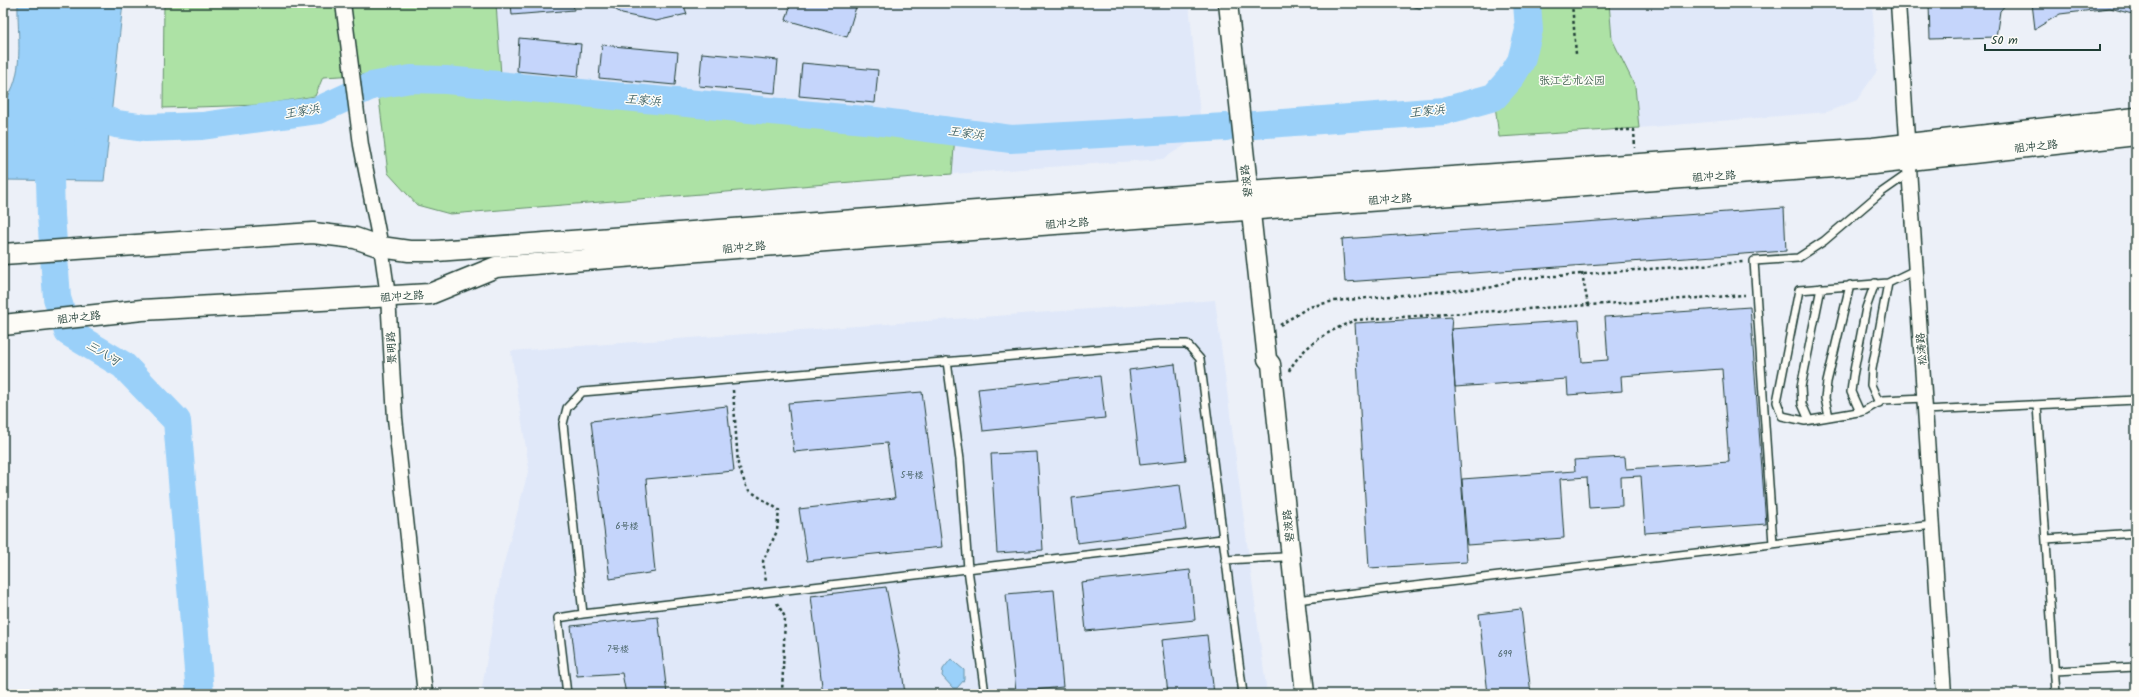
<svg xmlns="http://www.w3.org/2000/svg" width="2139" height="697" viewBox="0 0 2139 697" font-family="Kalam,'LXGW WenKai TC',sans-serif">
	<style>
		.built { fill: #e0e8f9 }
		.green { fill: #ade2a5; stroke: #66906c }
		.water { fill: #9ad0f9; stroke: #6995aa }
		.lines { fill: none; stroke-linecap: round; stroke-linejoin: round }
		.river { stroke: #9ad0f9; stroke-width: 28 }
		.building { fill: #c5d5fb; stroke: #1f3d34 }
		.service-casing { stroke: #1f3d34; stroke-width: 10 }
		.minor-casing { stroke: #1f3d34; stroke-width: 17 }
		.tertiary-casing { stroke: #1f3d34; stroke-width: 21 }
		.secondary-casing { stroke: #1f3d34; stroke-width: 23 }
		.path { stroke: #1f3d34; stroke-width: 2.5; stroke-dasharray: 3 3; stroke-linecap: butt }
		.service { stroke: #fdfcf7; stroke-width: 7 }
		.minor { stroke: #fdfcf7; stroke-width: 14 }
		.tertiary { stroke: #fdfcf7; stroke-width: 18 }
		.secondary { stroke: #fdfcf7; stroke-width: 20 }
		.labels { text-anchor: middle; stroke-width: 3; stroke-linejoin: round; paint-order: stroke }
		.number-label { font-size: 9px; fill: #486366 }
		.park-label { font-size: 11px; fill: #3b5e4b; stroke: #fdfcf7 }
		.street-label { font-size: 11px; fill: #1f3d34; stroke: #fdfcf7 }
		.water-label { font-size: 12px; font-style: italic; fill: #3e6265; stroke: #fdfcf7 }
	</style>
	<rect width="100%" height="100%" fill="#ecf0f8"/>
	<filter id="ink" filterUnits="userSpaceOnUse"><feTurbulence type="fractalNoise" baseFrequency=".025" numOctaves="2"/><feDisplacementMap in="SourceGraphic" scale="8" xChannelSelector="R" yChannelSelector="G"/><feConvolveMatrix kernelMatrix="1 2 1 2 8 2 1 2 1" color-interpolation-filters="sRGB"/></filter>
	<g filter="url(#ink)">
		<path class="built" d="M496 3H1189L1200 115 1190 142 1163 159 952 174 956 122 501 75Z
			M1609 3H1872L1877 71 1857 100 1827 112 1639 128 1635 86 1612 39Z
			M1215 300 1267 694H481L501 574 529 468 511 351Z"/>
		<path class="green" d="M164 3H496L501 75 956 122 952 174 450 214 417 205 388 173 376 74 323 77 315 96 261 105 163 108Z
			M1527 3H1609L1612 39 1635 86 1639 128 1499 137 1494 97C1524 64 1531 47 1527 3Z"/>
		<path class="water" d="M18 3H123L104 181 3 180V103C26 77 17 35 18 3Z
			M951 659 964 670V680L957 688H953L942 676 943 669Z"/>
		<g class="lines">
			<path class="river" d="M76 108 116 124 146 128 202 126 319 110 371 86 411 79 446 80 875 121 1011 139 1226 127
				M1254 125 1444 111 1494 97 1510 79 1521 61 1529 30 1527 3
				M61 143 50 180 51 215 57 298 68 332 123 365 177 421 200 694"/>
		</g>
		<path class="building" d="M511 3H573L574 10 512 15Z
			M606 3H683L687 14 656 21 622 14Z
			M791 3H843L856 7 847 37 786 20Z
			M1400 3H1454L1419 8Z
			M1929 3H2007L2000 11 1996 37 1930 39Z
			M2032 3H2136V15L2110 8 2060 14 2035 29Z
			M519 38 581 44 578 77 517 71Z
			M602 45 678 52 675 85 599 78Z
			M702 53 778 60 775 93 699 86Z
			M802 63 878 70 875 103 799 96Z
			M1784 208 1786 251 1345 282 1342 239Z
			M1750 307 1766 524 1645 533 1641 476 1621 477 1622 506 1589 508 1587 477 1560 479 1564 538 1467 545 1462 479 1575 471 1574 460 1625 457 1626 469 1729 462 1722 369 1621 376 1622 391 1568 395 1567 379 1455 387 1451 329 1579 320 1582 362 1608 360 1605 317Z
			M1452 317 1451 329 1467 562 1369 568 1355 323Z
			M1175 364 1186 460 1140 465 1129 370Z
			M1100 376 1105 418 983 431 978 389Z
			M922 392 942 547 807 561 799 509 895 498 887 443 794 452 788 403Z
			M727 406 734 471 646 479 655 572 610 579 591 421Z
			M1037 452 1043 550 997 553 991 454Z
			M1180 485 1186 529 1077 543 1072 498Z
			M1190 570 1195 620 1086 631 1081 582Z
			M886 587 901 664 905 694H823L811 596Z
			M1054 590 1063 687 1016 692 1006 594Z
			M1521 609 1531 694H1488L1479 614Z
			M658 617 667 694H626L622 673 577 676 571 626Z
			M1207 635 1214 694H1168L1162 640Z"/>
		<g class="lines">
			<defs>
				<path id="service" d="M1915 270 1888 283 1799 290 1777 402 1782 416 1805 421 1864 411 1883 400 1924 398
					M947 361 960 460 968 569 985 694
					M1879 403 1871 385 1872 369 1888 283
					M2037 405 2056 694
					M1925 410 2136 400
					M1860 412 1851 392 1853 376 1866 308 1875 283
					M1829 417 1825 398 1827 382 1850 285
					M1809 420 1802 404 1801 387 1821 288
					M1222 539 583 614 563 424 567 408 582 392 1159 344H1187L1200 359 1243 694
					M2046 539 2136 533
					M1773 544 1754 261 1798 258 1824 241 1879 194 1909 173
					M1225 560 1283 557
					M1296 600 1933 525
					M2055 671 2136 667
					M567 694 558 618 583 614"/>
				<path id="minor" d="M343 3 361 145 381 247 388 296 395 418 425 694
					M1898 3 1944 694"/>
				<path id="tertiary" d="M1228 3 1267 359 1271 364 1305 694"/>
				<path id="secondary" d="M3 254 313 233 355 238 381 247 409 251H436L1247 191 1873 148 2136 118
					M3 325 142 310 430 294 496 267 877 237 1874 164 2136 135"/>
			</defs>
			<use href="#service" class="service-casing"/>
			<use href="#minor" class="minor-casing"/>
			<use href="#tertiary" class="tertiary-casing"/>
			<use href="#secondary" class="secondary-casing"/>
			<path class="path" d="M1572 3 1576 54
				M1615 130H1634L1635 148
				M1582 273 1588 305
				M1280 325 1309 307 1334 301 1494 287 1515 279 1744 262
				M1289 371C1303 345 1329 331 1355 320L1745 295
				M733 390 738 464 747 489 779 510 777 531 763 561 766 582
				M777 603 785 617 782 694"/>
			<use href="#service" class="service"/>
			<use href="#minor" class="minor"/>
			<use href="#tertiary" class="tertiary"/>
			<use href="#secondary" class="secondary"/>
		</g>
	</g>
	<g class="labels">
		<g class="number-label">
			<text x="912" y="478">5号楼</text>
			<text x="627" y="529">6号楼</text>
			<text x="618" y="652">7号楼</text>
			<text x="1505" y="657">699</text>
		</g>
		<g class="park-label">
			<text x="1572" y="84">张江艺术公园</text>
		</g>
		<g class="street-label">
			<text transform="translate(2036 146) rotate(-6)" y="4">祖冲之路</text>
			<text transform="translate(1714 176) rotate(-4)" y="4">祖冲之路</text>
			<text transform="translate(1246 181) rotate(-97)" y="4">碧波路</text>
			<text transform="translate(1390 199) rotate(-4)" y="4">祖冲之路</text>
			<text transform="translate(1067 223) rotate(-4)" y="4">祖冲之路</text>
			<text transform="translate(744 247) rotate(-5)" y="4">祖冲之路</text>
			<text transform="translate(402 296) rotate(-4)" y="4">祖冲之路</text>
			<text transform="translate(79 317) rotate(-6)" y="4">祖冲之路</text>
			<text transform="translate(391 348) rotate(-93)" y="4">景明路</text>
			<text transform="translate(1921 349) rotate(-94)" y="4">松涛路</text>
			<text transform="translate(1288 526) rotate(-96)" y="4">碧波路</text>
		</g>
		<g class="water-label">
			<text transform="translate(643 100) rotate(5)" y="4">王家浜</text>
			<text transform="translate(302 111) rotate(-10)" y="4">王家浜</text>
			<text transform="translate(1427 111) rotate(-6)" y="4">王家浜</text>
			<text transform="translate(966 133) rotate(8)" y="4">王家浜</text>
			<text transform="translate(103 353) rotate(31)" y="4">三八河</text>
		</g>
	</g>
	<rect width="2139" height="697" fill="none" stroke="#fdfcf7" stroke-width="16"/>
	<rect x="8" y="8" width="2123" height="681" fill="none" stroke="#1f3d34" stroke-width="1.5" filter="url(#ink)"/>
	<path d="M1985 44v6h115v-6" fill="none" stroke="#1f3d34" stroke-width="2"/>
	<text x="1991" y="44" font-size="12" fill="#1f3d34" stroke="#fdfcf7" stroke-width="3" paint-order="stroke">50 m</text>
</svg>
